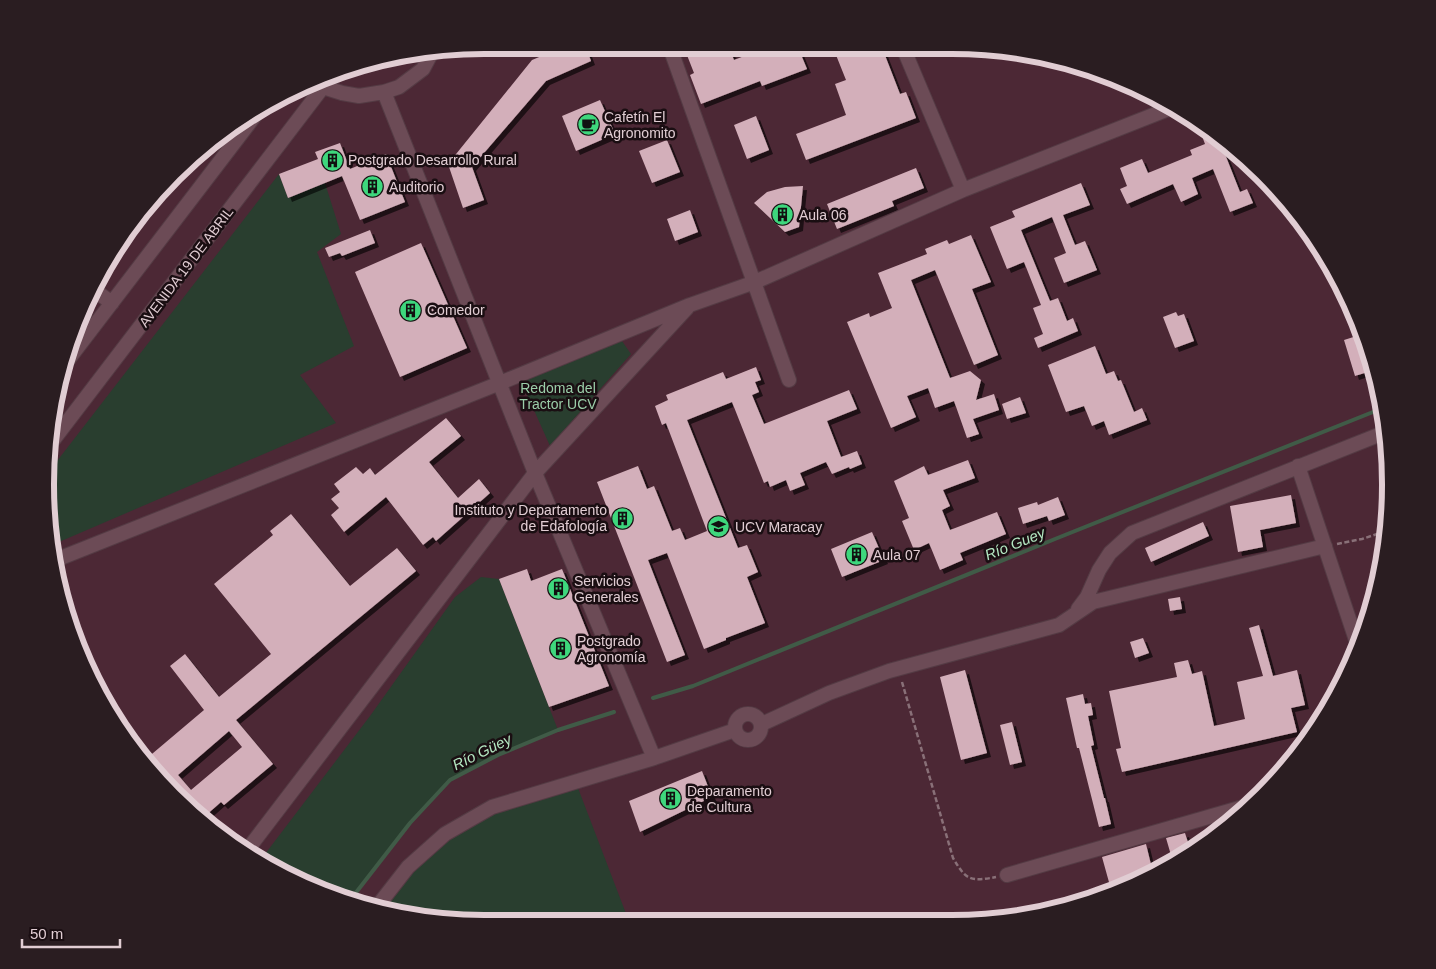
<svg xmlns="http://www.w3.org/2000/svg" width="1436" height="969" viewBox="0 0 1436 969" font-family="Arial,sans-serif">
	<style>
		.built { fill: #4c2835 }
		.green { fill: #293e2f }
		.lines { fill: none; stroke-linecap: round; stroke-linejoin: round }
		.stream { stroke: #405b47; stroke-width: 4 }
		.building { fill: #d3afba; fill-rule: evenodd; filter: url(#shadow) }
		.minor-casing { stroke: #543b44; stroke-width: 16 }
		.path { stroke: #897078; stroke-width: 2.5; stroke-dasharray: 5 2.5; stroke-linecap: butt }
		.minor { stroke: #6c4b56; stroke-width: 14 }
		.labels { text-anchor: middle; stroke-width: 5; stroke-linejoin: round; paint-order: stroke }
		.poi-label { font-size: 14px; fill: #e1cdd3; stroke: #1a0e12; text-anchor: start }
		.street-label { font-size: 14px; fill: #e1cdd3; stroke: #1a0e12 }
		.park-label { font-size: 14px; fill: #9bcea9; stroke: #1a0e12 }
		.water-label { font-size: 15px; font-style: italic; fill: #b4e8c2; stroke: #1a0e12 }
		.rim { fill: none; stroke: #e1cdd3; stroke-width: 6 }
	</style>
	<defs>
		<filter id="shadow"><feDropShadow dx="4" dy="4" stdDeviation="0" flood-color="#0009"/></filter>
	</defs>
	<rect width="100%" height="100%" fill="#3c1f2a"/>
	<path class="built" d="M485 45H951L1037 53 1146 90 1262 174 1317 240 1357 316 1382 398 1391 484 1383 570 1358 652 1317 728 1262 795 1196 850 1120 890 1038 915 952 924H485L399 916 290 879 174 795 104 704 54 571 46 455 78 317 136 217 240 119 343 68Z"/>
	<path class="green" d="M279 174 288 198 325 183 341 234 317 252 354 346 300 375 336 423 52 545 47 474Z
		M622 341 631 354 550 446 521 381Z
		M481 577 499 579 558 730 498 755 450 780 410 823 351 899 290 879 262 858 370 716 455 597Z
		M578 788 630 924H484L399 916 381 909 411 870 447 839 493 811Z"/>
	<g class="lines">
		<path class="stream" d="M653 698 693 686 1055 539 1383 408
			M351 899 410 823 450 780 498 755 558 730 614 712"/>
	</g>
	<path class="building" d="M568 45H585L591 61 546 81 472 167 484 200 463 208 448 164 532 60Z
		M683 45H728L734 60 762 49 760 45H797L807 69 762 86 760 81 701 104 690 75 694 73Z
		M832 45H881L900 94 906 92 916 118 806 160 796 134 846 115 835 84 846 80Z
		M600 100 615 134 576 151 562 116Z
		M756 116 769 150 747 159 734 125Z
		M1199 128 1221 144 1240 192 1247 189 1253 203 1230 212 1213 169 1192 178 1198 194 1181 202 1173 184 1127 204 1120 189 1127 186 1120 168 1142 159 1148 173 1192 155 1190 150 1205 144Z
		M667 140 680 172 652 183 639 151Z
		M340 143 350 169 386 154 405 202 360 220 342 176 288 198 279 174 318 159 315 152Z
		M916 168 924 188 892 201 894 206 837 229 827 204Z
		M1081 183 1090 205 1063 215 1075 245 1085 241 1097 270 1064 283 1054 258 1066 253 1052 217 1021 230 1050 301 1058 298 1067 321 1073 318 1078 331 1038 348 1034 338 1043 334 1033 308 1041 305 1024 262 1007 269 990 227 1015 217 1012 211Z
		M803 186 799 227 785 232 754 203 767 192 785 187Z
		M690 210 698 232 675 241 667 219Z
		M370 230 375 243 342 256 340 253 329 257 325 248Z
		M971 235 991 282 972 289 998 355 974 365 935 270 911 280 950 378 970 371 981 380 976 400 994 394 999 410 973 419 979 434 967 438 954 401 935 408 928 388 907 396 916 417 891 428 847 322 869 313 870 317 892 308 878 273 927 254 925 249 947 240 949 244Z
		M421 243 467 348 400 377 355 272Z
		M1176 312 1178 316 1184 314 1194 341 1175 348 1163 317Z
		M1363 334 1374 370 1355 376 1344 340Z
		M1095 346 1106 374 1114 371 1118 381 1121 380 1134 412 1142 408 1147 420 1109 435 1104 421 1092 426 1084 406 1066 412 1048 365Z
		M756 367 761 380 755 382 759 392 752 395 764 424 849 390 857 409 827 421 841 457 857 451 862 464 850 469 849 467 832 474 826 462 800 473 805 485 790 491 786 480 770 487 768 481 764 483 732 402 687 420 738 548 747 545 758 572 747 577 765 623 726 638V640L704 649 667 553 648 560 685 655 667 662 597 482 638 466 647 489 654 486 672 531 680 528 685 540 707 531 666 423 662 425 655 406 668 400 666 395 723 372 726 379Z
		M1020 397 1026 413 1007 419 1002 404Z
		M446 418 461 436 429 462 458 498 479 479 490 493 436 541 433 537 423 545 386 497 344 532 331 515 339 508 331 499 340 492 334 484 356 467 363 474 370 468 375 475Z
		M968 460 975 478 943 490 950 506 942 510 950 530 997 512 1006 534 960 553 963 560 940 570 929 543 914 550 902 521 909 518 894 481 924 466 928 475Z
		M1291 495 1296 523 1260 530 1263 547 1238 552 1230 506Z
		M1058 497 1065 515 1049 521 1047 516 1023 524 1018 508 1037 502 1038 505Z
		M291 514 350 586 397 548 416 571 236 720 273 764 224 805 221 802 204 817 174 795 146 759 204 710 170 666 185 654 219 697 271 654 214 584 273 535 270 531ZM229 731 242 747 191 790 178 775Z
		M1203 522 1209 536 1151 562 1145 548Z
		M872 532 884 560 842 577 831 549Z
		M527 569 531 581 562 569 609 686 549 707 499 579Z
		M1180 597 1182 609 1170 611 1168 599Z
		M1259 625 1273 676 1297 670 1305 705 1291 708 1297 732 1122 772 1116 749 1121 748 1109 691 1177 677 1174 663 1188 660 1192 674 1202 671 1214 726 1245 719 1237 682 1263 676 1249 628Z
		M1143 638 1149 653 1135 658 1130 642Z
		M965 670 987 753 961 760 940 677Z
		M1083 694 1085 704 1091 703 1093 715 1088 716 1094 745 1091 746 1104 798H1105L1111 824 1099 827 1079 748H1077L1066 698Z
		M1012 722 1022 762 1010 765 1000 725Z
		M702 771 712 797 640 832 629 801Z
		M1185 833 1191 852 1173 862 1166 838Z
		M1146 844 1153 873 1120 890 1112 893 1102 857Z"/>
	<g class="lines">
		<defs>
			<path id="minor" d="M669 45 789 380
				M902 45 963 190
				M317 81 323 87 342 93 359 96 384 92 399 87 423 69 431 54
				M384 92 535 473 654 758
				M94 290 112 303
				M68 360 260 109
				M48 447 323 87
				M1298 466 1359 649
				M53 561 500 383 690 305 755 282 963 190 1171 108
				M1078 609 1087 597 1099 570 1110 553 1132 533 1386 432
				M735 727a13 13 0 1 1 26 0a13 13 0 1 1-26 0Z
				M762 724 829 693 889 671 1059 625 1093 602 1325 546
				M248 849 535 473 687 308
				M1007 875 1250 805
				M376 908 408 867 445 834 492 807 654 758 735 730"/>
		</defs>
		<use href="#minor" class="minor-casing"/>
		<path class="path" d="M1337 544 1362 539 1386 531
			M902 682 953 858C966 880 970 882 996 877"/>
		<use href="#minor" class="minor"/>
	</g>
	<defs>
		<symbol id="cafe-disc" viewBox="-11 -11 22 22"><circle r="9.5" fill="#3ed77d" stroke="#1a0e12"/><path d="M-5.5-4.5H6V0H3Q3 3.5 0 3.5H-2.5Q-5.5 3.5-5.5 0ZM3-3.2v2h1.7v-2ZM-6 4.5H4V6H-6Z" fill="#111"/></symbol>
		<symbol id="building-disc" viewBox="-11 -11 22 22"><circle r="9.5" fill="#3ed77d" stroke="#1a0e12"/><path d="M-4-6H4V6H1V3H-1V6H-4ZM-2.5-4.3h1.7v1.8h-1.7ZM.8-4.3h1.7v1.8H.8ZM-2.5-1h1.7V.8h-1.7ZM.8-1h1.7V.8H.8Z" fill="#111"/></symbol>
		<symbol id="university-disc" viewBox="-11 -11 22 22"><circle r="9.5" fill="#3ed77d" stroke="#1a0e12"/><path d="M0-5L7-2L0 1L-7-2ZM-4 1L0 2.5L4 1V4Q0 6-4 4Z" fill="#111"/></symbol>
	</defs>
	<g fill-rule="evenodd">
		<use href="#cafe-disc" x="576" y="112" width="25" height="25"/>
		<use href="#building-disc" x="320" y="148" width="25" height="25"/>
		<use href="#building-disc" x="360" y="174" width="25" height="25"/>
		<use href="#building-disc" x="770" y="202" width="25" height="25"/>
		<use href="#building-disc" x="398" y="298" width="25" height="25"/>
		<use href="#building-disc" x="610" y="506" width="25" height="25"/>
		<use href="#university-disc" x="706" y="514" width="25" height="25"/>
		<use href="#building-disc" x="844" y="542" width="25" height="25"/>
		<use href="#building-disc" x="546" y="576" width="25" height="25"/>
		<use href="#building-disc" x="548" y="636" width="25" height="25"/>
		<use href="#building-disc" x="658" y="786" width="25" height="25"/>
	</g>
	<g class="labels">
		<g class="poi-label">
			<text x="604" y="122">Cafetín El<tspan x="604" dy="16">Agronomito</tspan></text>
			<text x="348" y="165">Postgrado Desarrollo Rural</text>
			<text x="389" y="192">Auditorio</text>
			<text x="799" y="220">Aula 06</text>
			<text x="427" y="315">Comedor</text>
			<text x="607" y="515" text-anchor="end">Instituto y Departamento<tspan x="607" dy="16">de Edafología</tspan></text>
			<text x="735" y="532">UCV Maracay</text>
			<text x="873" y="560">Aula 07</text>
			<text x="574" y="586">Servicios<tspan x="574" dy="16">Generales</tspan></text>
			<text x="577" y="646">Postgrado<tspan x="577" dy="16">Agronomía</tspan></text>
			<text x="687" y="796">Deparamento<tspan x="687" dy="16">de Cultura</tspan></text>
		</g>
		<g class="street-label">
			<text transform="translate(186 267) rotate(-53)" y="5">AVENIDA 19 DE ABRIL</text>
		</g>
		<g class="park-label">
			<text x="558" y="393">Redoma del<tspan x="558" dy="16">Tractor UCV</tspan></text>
		</g>
		<g class="water-label">
			<text transform="translate(1015 544) rotate(-22)" y="5">Río Guey</text>
			<text transform="translate(482 752) rotate(-26)" y="5">Río Güey</text>
		</g>
	</g>
	<path d="M0 0H1436V969H0ZM484 54H952A430 430 0 0 1 1382 484V485A430 430 0 0 1 952 915H484A430 430 0 0 1 54 485V484A430 430 0 0 1 484 54Z" fill="#2a1d21" fill-rule="evenodd"/>
	<path class="rim" d="M484 54H952A430 430 0 0 1 1382 484V485A430 430 0 0 1 952 915H484A430 430 0 0 1 54 485V484A430 430 0 0 1 484 54Z"/>
	<path d="M22 939v8h98v-8" fill="none" stroke="#e1cdd3" stroke-width="2.5"/>
	<text x="30" y="939" font-size="15" fill="#e1cdd3" stroke="#1a0e12" stroke-width="4" paint-order="stroke">50 m</text>
</svg>
